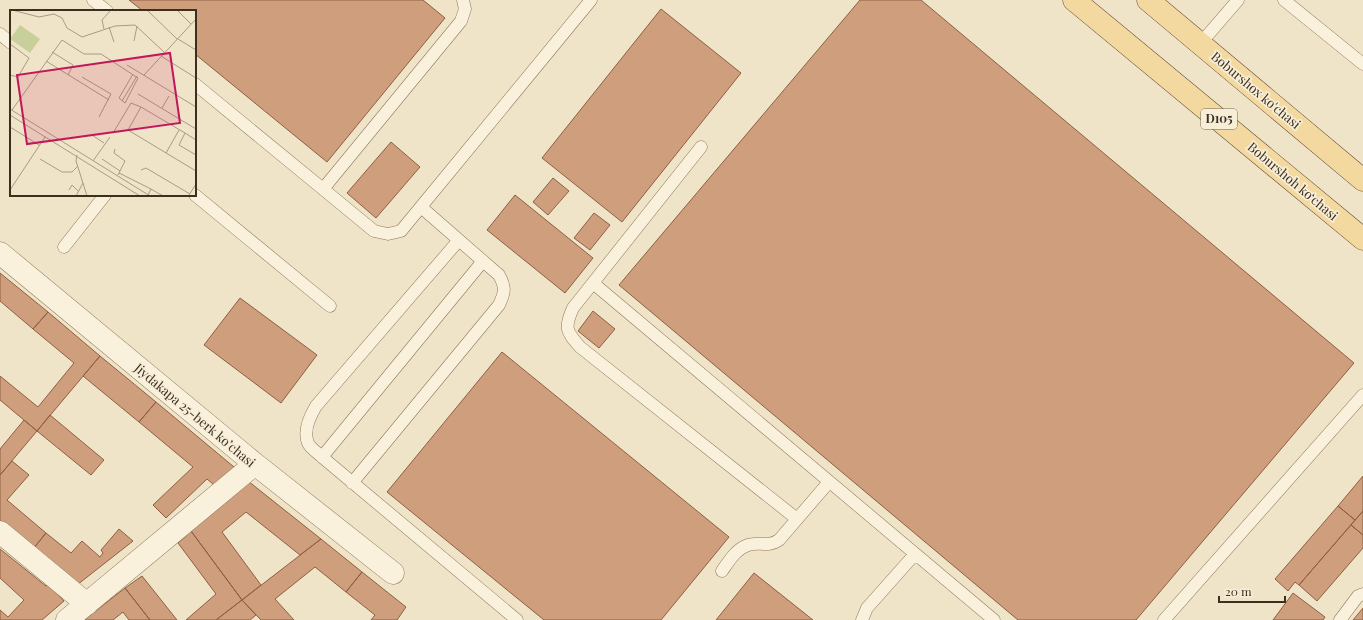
<svg xmlns="http://www.w3.org/2000/svg" width="1363" height="620" viewBox="0 0 1363 620" font-family="'Playfair Display',serif">
	<style>
		.building { fill: #cf9f7d; stroke: #8d5f41 }
		.lines { fill: none; stroke-linecap: round; stroke-linejoin: round }
		.lane-casing { stroke: #8d765c; stroke-width: 13 }
		.street-casing { stroke: #8d765c; stroke-width: 23 }
		.primary-casing { stroke: #5b4430; stroke-width: 23 }
		.lane { stroke: #faf1dc; stroke-width: 12 }
		.street { stroke: #faf1dc; stroke-width: 22 }
		.primary { stroke: #f3d9a0; stroke-width: 22 }
		.labels { text-anchor: middle; stroke-width: 3.5; stroke-linejoin: round; paint-order: stroke }
		.shield { fill: #f7eed8; stroke: #756857; stroke-width: 1 }
		.shield-label { font-size: 12px; font-weight: bold; fill: #3d2e20 }
		.street-label { font-size: 13px; fill: #3d2e20; stroke: #f7eed8 }
		.inset-road { fill: none; stroke: #a89b85; stroke-width: 1 }
		.view { fill: #c2185b; fill-opacity: 0.15; stroke: #c2185b; stroke-width: 2 }
		.inset-edge { fill: none; stroke: #3d2e20; stroke-width: 2 }
	</style>
	<rect width="100%" height="100%" fill="#f0e4c8"/>
	<path class="building" d="M129 0H423L445 18 327 162 195 54V11H143Z
		M860 0H921L1354 363 1136 620H1018L619 285Z
		M661 9 741 73 622 222 542 158Z
		M391 142 420 167 376 218 347 193Z
		M553 178 569 191 548 215 533 202Z
		M515 195 593 258 565 293 487 230Z
		M594 213 610 225 590 250 574 238Z
		M0 273 48 312 33 329 0 301Z
		M240 298 317 355 281 403 204 345Z
		M593 311 615 329 599 348 578 331Z
		M48 312 100 356 37 431 0 400V376L38 407 74 363 33 329Z
		M502 352 729 537 661 620H544L387 492Z
		M100 356 156 402 139 422 83 376Z
		M156 402 240 472 220 490 207 479 166 518 153 505 193 467 139 422Z
		M50 415 104 460 91 475 37 431Z
		M24 420 37 431 0 475V449Z
		M12 461 29 475 7 500 46 533 33 549 0 521V475Z
		M1363 476V511L1355 520 1338 506Z
		M248 481 321 539 300 555 246 512 222 532 261 585 242 600 191 531Z
		M1338 506 1355 520 1299 585 1295 582 1288 591 1275 579Z
		M1363 511V535L1351 525Z
		M1351 525 1363 535V548L1317 601 1299 585Z
		M119 529 133 541 77 585 33 549 46 533 71 553 82 541 100 557 103 553 101 550Z
		M191 531 242 600 216 620H186L216 594 178 543Z
		M321 539 362 572 346 592 315 567 275 599 294 620H261L242 600Z
		M0 549 46 586 49 584 64 601 42 620H0V610L8 617 24 600 0 578Z
		M362 572 406 607 397 620H371L375 615 346 592Z
		M754 573 813 620H716Z
		M142 576 177 620H150L125 588Z
		M125 588 150 620H129L123 612 113 620H84Z
		M1293 593 1325 617 1323 620H1273Z
		M242 600 256 615 250 620H216Z
		M1363 608V620H1353Z"/>
	<g class="lines">
		<defs>
			<path id="lane" d="M93 0 107 11
				M1284 0 1363 64
				M0 34 11 43
				M1200 44 1238 0
				M195 84 323 189 461 21 465 9 463 0
				M701 147 573 308C564 328 566 331 580 347L797 519
				M323 189 374 231 388 234 401 231 591 0
				M195 195 330 306
				M459 240 316 406C310 416 303 431 308 443 310 448 318 453 322 457L517 620
				M64 247 105 195
				M593 283 994 620
				M322 457 483 261
				M352 483 499 305C505 292 506 288 499 275L421 207
				M722 571C729 561 736 549 748 545 760 541 767 548 779 540L829 482
				M862 620 867 608 915 554
				M1164 620 1363 395
				M1340 620 1358 596 1363 594"/>
			<path id="street" d="M0 253 255 464 393 573
				M0 532 87 604
				M67 620 255 464"/>
			<path id="primary" d="M1074 0 1363 239
				M1148 0 1363 180"/>
		</defs>
		<use href="#lane" class="lane-casing"/>
		<use href="#street" class="street-casing"/>
		<use href="#primary" class="primary-casing"/>
		<use href="#lane" class="lane"/>
		<use href="#street" class="street"/>
		<use href="#primary" class="primary"/>
	</g>
	<g class="labels">
		<rect class="shield" x="1201" y="109" width="36" height="20" rx="3"/>
		<g class="shield-label">
			<text x="1219" y="123">D105</text>
		</g>
		<g class="street-label">
			<text transform="translate(1256 90) rotate(40)" y="5">Boburshox ko'chasi</text>
			<text transform="translate(1293 181) rotate(40)" y="5">Boburshoh koʻchasi</text>
			<text transform="translate(195 415) rotate(40)" y="5">Jiydakapa 25-berk koʼchasi</text>
		</g>
	</g>
	<g transform="translate(10 10)">
		<rect width="186" height="186" fill="#f0e4c8"/>
		<path d="M10 15 30 29 20 43 0 29Z" fill="#c9cf9b"/>
		<path class="inset-road" d="M2 0 29 7 44 4 52 8 57 18 72 27 105 16 125 15 154 42M137 0 167 29M167 0 181 14M99 17 104 32M94 19 92 10 101 0M168 29 186 40M124 31 127 16M0 34 19 48 8 67 0 65M42 42 63 55 58 65M151 46 186 68M36 51 99 90M117 55 186 97M134 65 186 9M72 67 101 84 89 107M128 84 186 119M112 91 127 66M115 93 109 88 123 64M152 98 159 86M0 99 140 186M2 100 52 30 74 44H91L128 68 115 93M0 105 130 186M0 117 29 135M103 123 121 93 131 97M175 123 186 130M82 125 94 133M105 139 104 143 115 151 108 165M156 143 169 120M67 145 66 151 77 186M186 145 169 135 175 123 131 97 118 120 186 161M30 149 52 162H62L68 156M92 149 110 161M83 151 100 127M131 160 136 158 180 184M109 163 141 179M0 180 35 127M59 180 62 175 69 182M138 185 141 179 153 186M179 185 186 174M66 186 73 173"/>
		<path class="view" d="M160 43 170 113 17 134 7 65Z"/>
		<rect width="186" height="186" class="inset-edge"/>
	</g>
	<path d="M1219 596v6h66v-6" fill="none" stroke="#3d2e20" stroke-width="2"/>
	<text x="1225" y="596" font-size="12" fill="#3d2e20" stroke="#f7eed8" stroke-width="3" paint-order="stroke">20 m</text>
</svg>
